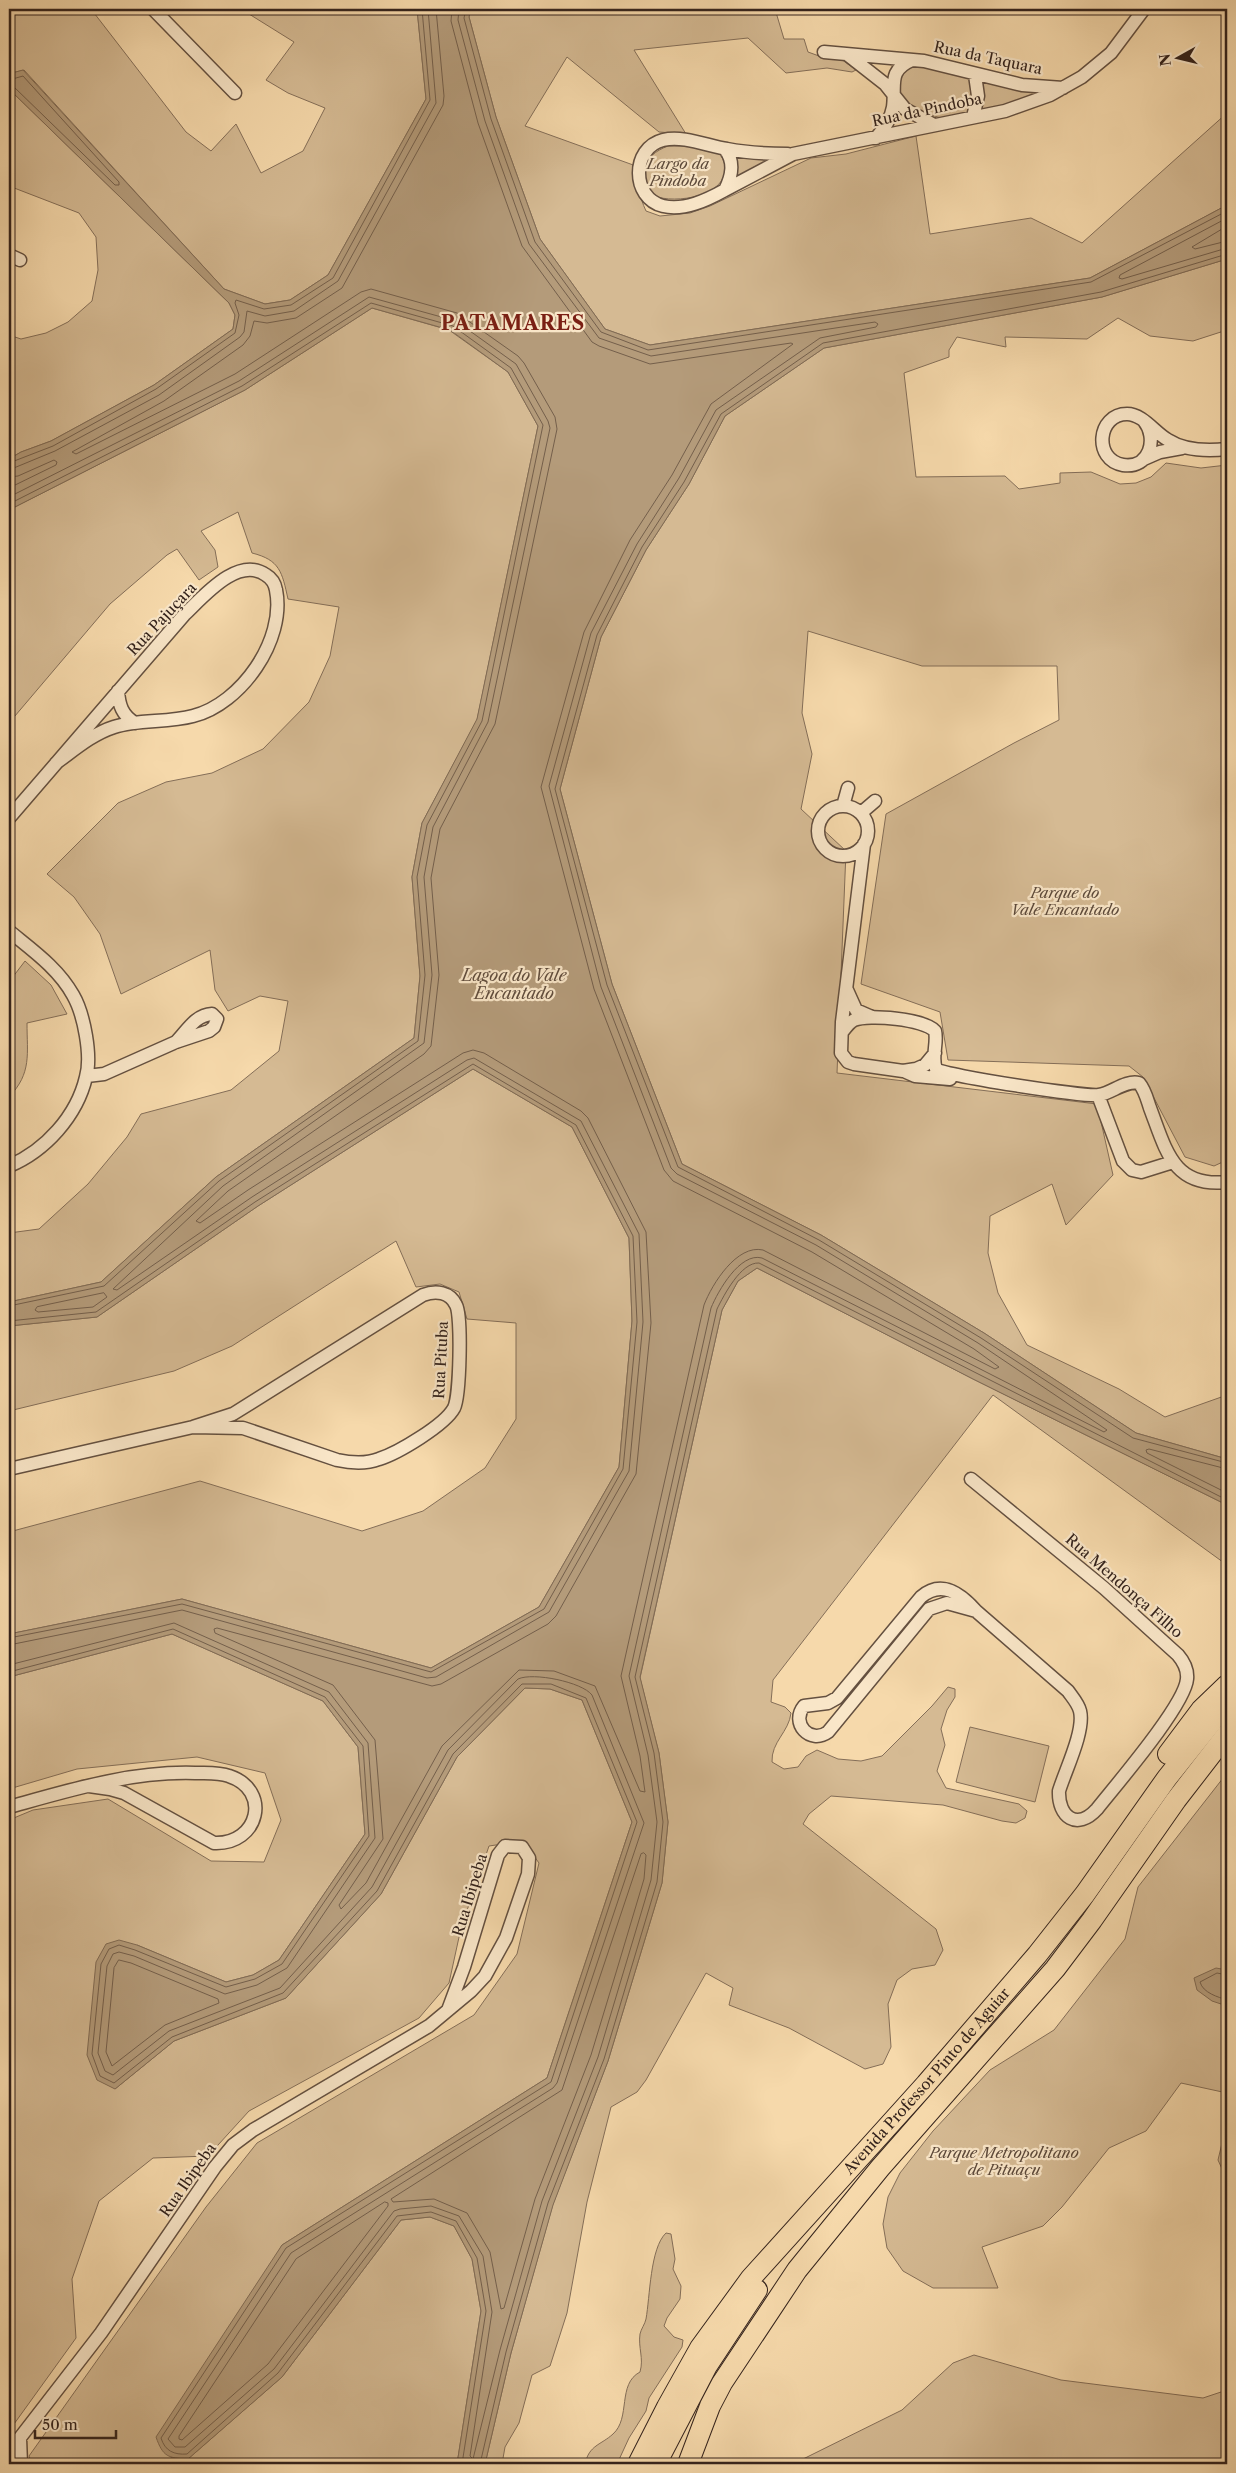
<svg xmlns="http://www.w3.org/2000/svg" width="1236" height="2473" viewBox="0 0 1236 2473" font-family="'Libre Caslon Text',serif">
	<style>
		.green { fill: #d5ba93; stroke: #846e58 }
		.water { fill: #b49b7a; stroke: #816b54 }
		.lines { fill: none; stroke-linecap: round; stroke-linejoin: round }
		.shore { stroke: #745f4b; stroke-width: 1 }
		.street-casing { stroke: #645040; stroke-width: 15 }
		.primary-casing { stroke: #34231c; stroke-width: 22 }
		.street { stroke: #f9e6c8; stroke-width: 12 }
		.primary { stroke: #f6d9ab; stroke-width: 20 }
		.labels { text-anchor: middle; stroke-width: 4.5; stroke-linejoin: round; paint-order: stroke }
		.street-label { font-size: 15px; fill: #34231c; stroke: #f9e6c8 }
		.park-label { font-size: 15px; font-style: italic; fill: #5c493a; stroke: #f9e6c8 }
		.water-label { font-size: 16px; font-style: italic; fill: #614d3d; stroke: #f9e6c8 }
		.district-label { font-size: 20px; font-weight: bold; letter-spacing: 1px; fill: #7a1f14; stroke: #f9e6c8 }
	</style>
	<rect width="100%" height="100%" fill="#f6d9ab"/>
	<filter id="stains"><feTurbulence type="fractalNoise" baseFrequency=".004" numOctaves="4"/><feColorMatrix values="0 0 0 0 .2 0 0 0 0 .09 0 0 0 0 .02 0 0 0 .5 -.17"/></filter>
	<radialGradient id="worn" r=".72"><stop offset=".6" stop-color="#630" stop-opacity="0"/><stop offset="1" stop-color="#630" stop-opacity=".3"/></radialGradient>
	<path class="green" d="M9 9H91L186 132 211 151 236 124 261 173 303 151 325 108 288 93 266 80 294 42 241 9H417L426 99 328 275 290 300 265 304 224 289 24 70 12 73 9 79Z
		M471 9H775L784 39H804L808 52 819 56 841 59 856 70 852 72 827 68 786 73 748 38 634 50 686 134 659 132 567 57 525 126 636 166C637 182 639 196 646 211L660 216 690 213 710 206 811 158 846 154 916 136 930 234 1031 218 1082 243 1227 113V205L1090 278 650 345 605 329 540 239 496 117 469 17Z
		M918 66 1051 90 1008 106 941 118 915 110 903 100 899 90 898 75 909 67Z
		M9 89 229 303 235 315 233 329 154 385 51 441 21 452 9 459V335L21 339 46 333 68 322 92 301 98 270 96 237 79 213 9 186Z
		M668 146C683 146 705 145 718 153 722 156 724 161 725 166 728 197 675 204 654 196 637 174 642 156 668 146Z
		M734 156 773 158 736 179Z
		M1227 259V330L1193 341 1150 336 1118 318 1087 339 1005 337 1006 347 957 337 949 350V357L904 373 916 477 1005 476 1019 489 1060 483V473L1091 472 1120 484 1136 483 1151 477 1166 463 1201 468 1227 465V1160L1214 1166 1185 1157 1143 1077 1129 1066 948 1060 940 1012 861 984 886 814 1014 743 1059 720 1057 666H922L808 631 802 713 812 754 801 809 846 851 837 1073 1097 1104 1113 1175 1066 1225 1052 1184 990 1216 988 1253 998 1293 1027 1345 1119 1389 1165 1417 1227 1395V1459L1136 1433 984 1333 821 1235 682 1164 612 984 560 789 601 637 646 550 689 484 725 416 824 348 1102 297Z
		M372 308 449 330 508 372 538 426 477 720 422 823 412 877 420 976 414 1038 216 1177 101 1282 9 1302V1233L39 1229 88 1184 127 1137 141 1114 231 1090 279 1051 288 1001 260 996 228 1011 215 990 210 950 121 994 100 934 74 897 47 874 118 803 166 782 212 773 263 749 309 702 330 656 339 607 288 599C282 572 280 560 252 553L238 512 201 531 215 550 218 567 199 580 177 549 167 555 110 604 9 723V510L245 390Z
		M25 961 51 985 67 1014 27 1023C27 1054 32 1073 9 1097V982Z
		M473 1069 572 1127 629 1238 632 1321 619 1467 539 1607 431 1668 182 1599 9 1634V1532L200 1481 362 1531 423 1511 485 1468 516 1419V1323L467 1319 459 1292 440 1284 416 1287 396 1241 232 1346 174 1371 9 1411V1326L97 1317 258 1206Z
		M757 1268 973 1379 1227 1505V1565L993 1395 773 1680 771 1702 785 1707 791 1713C789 1732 771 1742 772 1762L784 1769 798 1767 806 1756 817 1750 838 1759 861 1761 882 1756 932 1706 948 1687 955 1689V1697L947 1710 941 1729 945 1745 937 1771 946 1788 1019 1804 1027 1811 1025 1818 1016 1823 1002 1821 943 1805 831 1796 809 1814 803 1824 936 1929 943 1950 935 1965 912 1969 897 1980 888 2004 891 2047 883 2064 865 2069 789 2028 729 2005 733 1988 706 1973 646 2080 637 2092 611 2107 587 2202 567 2313 550 2366 532 2375 519 2423 505 2447 502 2464H485L511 2353 553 2204 608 2061 662 1883 668 1822 659 1753 640 1678 722 1310 738 1281Z
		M172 1634 323 1701 358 1747 365 1834 279 1960 253 1975 226 1982 137 1945 115 2089 174 2041 286 1998 381 1894 457 1757 525 1688 550 1689 582 1700 632 1822 547 2078 282 2245 171 2458 188 2459 282 2377 401 2220 430 2217 454 2226 472 2259 481 2311 457 2464H32L29 2456 206 2207 257 2143 474 2015 517 1954 539 1863 523 1841 489 1846 461 1928 449 1983 419 2018 249 2111 208 2156 153 2158 99 2201 72 2279 76 2338 9 2431V1820L33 1810 108 1799 211 1861 264 1862 281 1820 265 1773 197 1757 77 1769 9 1789V1677Z
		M970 1727 1049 1746 1035 1802 956 1782Z
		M1227 1773V2093L1181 2083 1146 2131 1109 2148 1062 2207 1043 2226 982 2247 998 2288H933L903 2271 887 2248 883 2224 888 2197 900 2173 933 2131 990 2070 1054 2030 1125 1939 1138 1887Z
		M1227 2122V2180L1218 2160Z
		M666 2233 671 2234 675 2259 673 2269 681 2286 680 2299 667 2318 664 2326 674 2337 683 2340 682 2347 649 2398 646 2411 629 2438 617 2464H585C589 2445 601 2445 613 2434 631 2418 617 2384 640 2372 644 2358 638 2348 640 2334 641 2329 645 2324 646 2319 650 2297 650 2248 666 2233Z
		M974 2355 1061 2380 1203 2398 1227 2390V2464H793L902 2410 953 2363Z"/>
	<path class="water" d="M417 9H471L469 17 496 117 540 239 605 329 650 345 1090 278 1227 205V259L1102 297 824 348 725 416 689 484 646 550 601 637 560 789 612 984 682 1164 821 1235 984 1333 1136 1433 1227 1459V1505L973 1379 757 1268 738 1281 722 1310 640 1677 659 1753 668 1822 662 1883 608 2061 553 2205 511 2353 485 2464H457L481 2311 472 2259 454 2226 430 2217 401 2220 282 2377 188 2459C168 2458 163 2457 156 2437L282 2245 547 2078 632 1822 582 1700 550 1689 525 1688 457 1757 381 1894 286 1998 174 2041 115 2089 97 2080 87 2055 96 1962 106 1944 119 1940 137 1945 226 1982 253 1975 279 1960 365 1834 358 1747 323 1701 172 1634 9 1677V1634L182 1599 431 1668 539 1607 619 1467 632 1321 629 1238 572 1127 473 1069 258 1206 97 1317 9 1326V1302L101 1282 216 1177 414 1038 420 976 412 877 422 823 477 719 538 426 508 372 450 330 372 308 245 390 9 510V459L21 452 51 441 154 385 233 329 235 315 229 303 9 89V79L12 73 23 70 224 289 265 304 290 300 328 275 426 99Z
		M1216 1968 1227 1970V2006L1212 2001 1197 1990 1194 1978Z"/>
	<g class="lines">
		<path class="shore" d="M436 9 444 96 443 105 342 288 296 318 267 323 254 321 250 336 243 345 164 401 72 452 76 454 235 374 361 292 371 289 457 313 518 356 524 363 555 417 557 429 495 724 440 829 431 878 439 975 431 1046 424 1054 228 1191 196 1221 200 1223 248 1190 463 1053 473 1050 484 1053 581 1111 588 1118 646 1232 651 1323 636 1474 556 1616 548 1624 441 1684 432 1686 217 1628 214 1629 215 1633 333 1685 375 1740 383 1839 339 1905 341 1909 366 1883 442 1746 519 1670 554 1671 595 1686 640 1791 645 1792 640 1756 621 1676 704 1305C712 1284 737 1244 763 1250L995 1369 999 1367 974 1349 812 1252 673 1181 664 1170 594 989 541 787 584 632 630 540 672 475 711 404 793 344 791 343 650 364 599 346 592 342 522 246 478 123 451 21 452 9
			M466 9 464 18 491 119 535 242 601 332 648 350 1091 282 1227 211
			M9 80 23 76 119 182V185H115L14 87 9 86
			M1227 218 1120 275 1119 278 1122 279 1227 248
			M1227 226 1192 247 1195 249 1227 241
			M1227 254 1101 292 823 343 721 414 684 482 642 547 597 635 555 789 607 985 678 1167 819 1240 981 1338 1133 1438 1227 1463
			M9 463 53 446 156 389 235 333 239 315 235 303 236 300 264 309 291 305 333 278 430 100 422 9
			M9 470 55 451 159 395 240 337 244 332 247 311 265 316 294 311 338 281 436 103 428 9
			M9 477 18 476 54 460 57 462 56 465 9 488
			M9 497 239 381 369 297 456 321 516 364 548 421 550 428 488 722 433 827 424 877 432 975 424 1043 223 1186 113 1289 117 1290 252 1197 467 1060 474 1058 581 1121 639 1234 643 1322 629 1471 549 1612 436 1677 427 1678 182 1610 9 1645
			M9 504 242 386 371 303 453 326 511 368 543 425 482 721 427 825 417 877 425 975 418 1041 219 1181 104 1286 9 1306
			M104 1293 107 1297 93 1307 38 1312 35 1310 37 1307Z
			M9 1321 96 1312 255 1202 473 1064 576 1125 633 1236 637 1322 623 1469 544 1609 431 1672 182 1604 9 1638
			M1227 1469 1149 1449 1146 1450 1147 1453 1227 1493
			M9 1665 174 1623 329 1692 368 1743 375 1838 287 1968 257 1985 225 1994 134 1956 119 1952 113 1954 107 1966 98 2053 105 2071 113 2075 169 2031 280 1988 372 1887 448 1750 518 1679C533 1672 582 1682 592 1695L644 1823 557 2083 553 2088 291 2253 168 2439 175 2447H185L274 2369 394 2211 400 2209 431 2206 459 2216 483 2256 492 2312 470 2456 473 2459 500 2350 542 2201 598 2057 651 1880 657 1822 648 1755 629 1676 711 1308C718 1291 740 1252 762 1258L1104 1432 1107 1430 978 1343 816 1245 677 1174 671 1168 601 987 549 786 591 633 637 544 679 478 716 410 820 338 876 327 878 324 875 322 651 356 599 338 529 244 485 121 458 20 459 9
			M9 1672 173 1629 325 1697 363 1746 369 1836 282 1964 255 1979 226 1987 135 1950 119 1945 109 1949 101 1964 92 2054 100 2076 114 2083 172 2037 283 1993 377 1891 453 1754 522 1684H551L586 1698 637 1822 551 2082 286 2248 161 2438C165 2451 174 2455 187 2454L278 2373 397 2216 431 2212 456 2221 477 2258 486 2311 462 2464
			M644 1853 646 1855 644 1879 618 1966 591 2055 535 2199 504 2308 501 2309 490 2252 467 2213 434 2199 393 2202 391 2199 562 2090 641 1854Z
			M119 1960 131 1963 218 1999 219 2003 165 2025 112 2066 106 2052 114 1968Z
			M1227 1975 1217 1973 1200 1982C1203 1993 1218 1997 1227 2000
			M385 2202 388 2203V2206L268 2364 182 2440 179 2439V2436L296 2259Z
			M480 2464 506 2352 548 2203 604 2059 657 1882 663 1822 654 1753 635 1677 717 1309C724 1295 741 1262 759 1263L1227 1500"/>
		<defs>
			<path id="street" d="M153 9 235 93
				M824 52 924 61 1022 85 1063 88
				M848 55 885 84 905 109 934 125
				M973 117 978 96 975 75
				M876 138C884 129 891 119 893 107 896 85 887 71 912 60
				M725 149C735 162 732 176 725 190 707 200 684 211 663 206 631 198 631 148 663 140 683 135 708 146 727 149 748 153 768 154 788 154
				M725 190 793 154 1005 111 1050 95 1082 77 1111 53 1144 9
				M9 255 20 260
				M1144 421C1158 438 1150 469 1123 465 1093 460 1097 414 1127 414 1143 414 1155 433 1168 440 1185 451 1208 451 1227 449
				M1144 459 1160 452 1182 448
				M118 691C119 705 122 715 135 723
				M843 806 848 788
				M818 831a25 25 0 1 1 50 0a25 25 0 1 1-50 0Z
				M861 813 875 801
				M9 818 184 615C203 597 238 555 266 575 271 578 275 584 276 590 286 640 241 704 193 716 167 723 139 719 114 727 92 734 74 750 56 763
				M864 844 842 1022 841 1053 848 1062 854 1064 903 1071 916 1069 925 1065 935 1053
				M9 931C32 950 58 968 73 995 84 1014 92 1056 86 1077 77 1116 45 1151 9 1166
				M847 990 856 1010 872 1017
				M843 1031C846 1027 850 1022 854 1020 869 1014 924 1019 935 1031 938 1043 931 1057 936 1069 945 1076 1087 1097 1099 1095 1112 1093 1125 1080 1139 1083 1145 1090 1147 1099 1150 1108 1166 1150 1173 1188 1227 1182
				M906 1072 915 1076 950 1079
				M87 1076 104 1074 176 1042 209 1031 214 1027 217 1019 212 1014C195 1015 187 1031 176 1042
				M1098 1095 1123 1161 1132 1170 1141 1172 1173 1162
				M9 1469 193 1427 233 1414 423 1295C436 1290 450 1292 456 1305 462 1316 460 1396 454 1408 445 1425 398 1453 379 1459 366 1464 351 1463 337 1460L243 1428 193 1427
				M971 1479 1104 1588 1178 1655C1184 1662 1188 1669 1187 1679 1185 1705 1116 1785 1097 1809 1077 1831 1058 1817 1059 1791 1065 1771 1085 1731 1080 1711 1078 1703 1072 1697 1068 1691L976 1611C961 1594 942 1579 921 1597L837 1698 828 1703 804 1706C790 1723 810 1745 828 1732L929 1609 947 1603 976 1611
				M9 1807C70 1790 131 1771 195 1773 206 1773 219 1772 229 1776 272 1790 259 1845 214 1843L124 1793 110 1789 89 1786
				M20 2438 21 2464
				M9 2452 101 2333 215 2167 233 2145 253 2130 429 2026 471 1991 485 1976 506 1938 528 1874 529 1858 522 1847 505 1846 498 1855 464 1967 448 2010"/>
			<g id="primary">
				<path d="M1168 1754 1201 1710 1227 1685"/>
				<path id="s1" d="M638 2464 667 2407 700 2348 751 2278 926 2084 1037 1955 1085 1894 1167 1778 1227 1703"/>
				<path d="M656 2464 707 2366 757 2290"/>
				<path d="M688 2464 710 2406 722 2383 797 2270 880 2168 1055 1969 1092 1920 1176 1800 1227 1734"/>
			</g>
		</defs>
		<use href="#street" class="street-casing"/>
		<use href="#primary" class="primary-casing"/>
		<use href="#street" class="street"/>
		<use href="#primary" class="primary"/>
	</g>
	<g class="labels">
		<g class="street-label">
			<text transform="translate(988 58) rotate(12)" y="5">Rua da Taquara</text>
			<text transform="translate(927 110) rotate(-12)" y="5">Rua da Pindoba</text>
			<text transform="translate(162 619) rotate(-47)" y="5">Rua Pajuçara</text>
			<text transform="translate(441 1360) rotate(-87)" y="5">Rua Pituba</text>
			<text transform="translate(1124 1586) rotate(41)" y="5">Rua Mendonça Filho</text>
			<text transform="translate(470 1895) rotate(-73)" y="5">Rua Ibipeba</text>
			<text dy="5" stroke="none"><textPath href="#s1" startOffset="482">Avenida Professor Pinto de Aguiar</textPath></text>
			<text transform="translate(188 2180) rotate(-55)" y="5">Rua Ibipeba</text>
		</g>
		<g class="park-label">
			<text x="678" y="169">Largo da<tspan x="678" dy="17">Pindoba</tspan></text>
			<text x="1065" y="898">Parque do<tspan x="1065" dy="17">Vale Encantado</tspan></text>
			<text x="1004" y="2158">Parque Metropolitano<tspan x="1004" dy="17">de Pituaçu</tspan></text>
		</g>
		<g class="water-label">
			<text x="514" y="981">Lagoa do Vale<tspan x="514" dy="18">Encantado</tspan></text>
		</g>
		<g class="district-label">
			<text x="513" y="330">PATAMARES</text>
		</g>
	</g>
	<rect width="1236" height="2473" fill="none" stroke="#f6d9ab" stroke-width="30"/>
	<rect x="10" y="10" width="1216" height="2453" fill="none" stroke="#34231c" stroke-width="2.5"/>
	<rect x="15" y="15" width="1206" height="2443" fill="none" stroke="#34231c"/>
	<g transform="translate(1178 58) rotate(262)" stroke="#f9e6c8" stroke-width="4" paint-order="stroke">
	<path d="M0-4L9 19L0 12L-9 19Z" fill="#34231c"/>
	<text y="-8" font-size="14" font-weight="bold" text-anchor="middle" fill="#34231c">N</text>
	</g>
	<path d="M35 2430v8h81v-8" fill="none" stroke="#34231c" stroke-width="2.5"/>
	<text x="42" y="2430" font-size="15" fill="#34231c" stroke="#f9e6c8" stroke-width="4" paint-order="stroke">50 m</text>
	<rect width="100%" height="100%" filter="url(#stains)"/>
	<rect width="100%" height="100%" fill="url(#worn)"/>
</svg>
